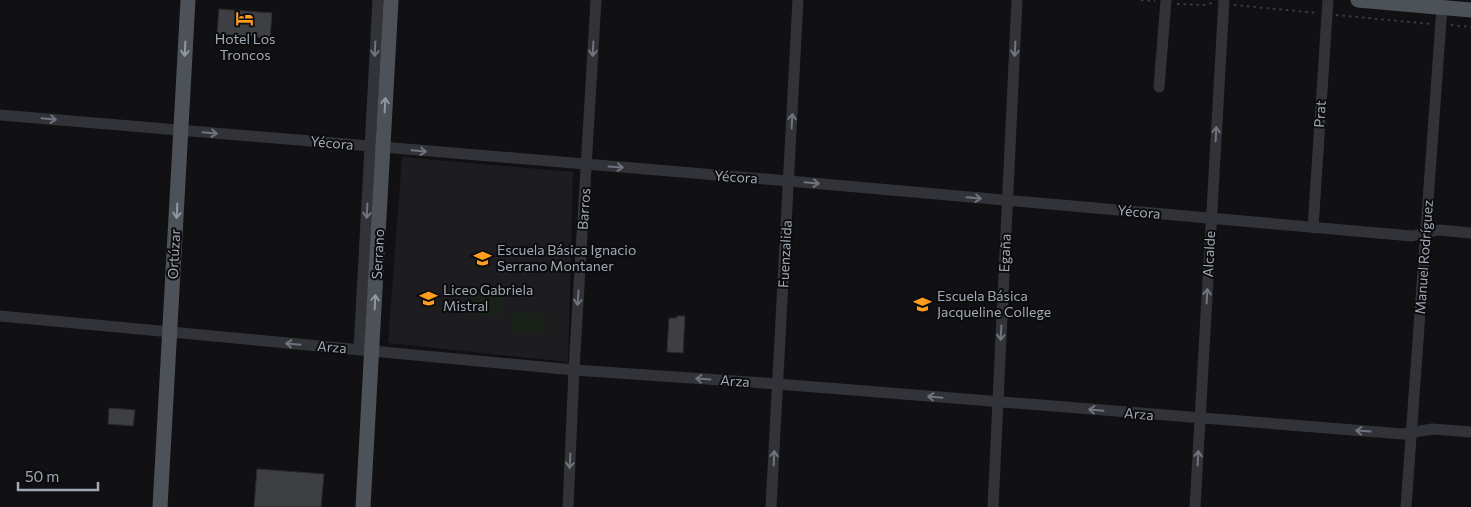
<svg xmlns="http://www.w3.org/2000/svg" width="1471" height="507" viewBox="0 0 1471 507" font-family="Commissioner,sans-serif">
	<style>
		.built { fill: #1d1d20 }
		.green { fill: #192119 }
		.building { fill: #3d3f43; stroke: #2b2b2f }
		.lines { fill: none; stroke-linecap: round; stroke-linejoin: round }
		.path { stroke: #383b3f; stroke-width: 2; stroke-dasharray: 2.5 4; stroke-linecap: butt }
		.minor { stroke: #323338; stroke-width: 11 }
		.major { stroke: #4d5158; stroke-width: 15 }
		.oneway { stroke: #9097a2 }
		.oneway2 { stroke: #6f747d }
		.labels { text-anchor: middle; stroke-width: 4; stroke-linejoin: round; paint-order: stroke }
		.poi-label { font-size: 14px; fill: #a1a9b5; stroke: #0c0c0e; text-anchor: start }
		.street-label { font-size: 14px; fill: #a1a9b5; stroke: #0c0c0e }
	</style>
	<rect width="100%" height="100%" fill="#111113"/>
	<path class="built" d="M402 157 573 172 568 362 388 343Z"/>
	<path class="green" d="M469 295 503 297 502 317 467 315Z
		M512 312 547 314 545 334 511 332Z"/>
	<path class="building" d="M219 9 272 13 270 38 217 34Z
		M677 316H685L683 353 667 352 669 318H677Z
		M109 408 135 410 133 426 108 424Z
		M257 469 324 474 321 507H254Z"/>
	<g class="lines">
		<path class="path" d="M1141 0 1155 1
			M1177 4 1204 5 1212 3
			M1234 5 1317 13
			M1336 15 1431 24
			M1451 25 1471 27"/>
		<path class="minor" d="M1159 87 1166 0
			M0 115 789 181 1412 236 1439 230 1471 233
			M1313 228 1328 0
			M0 316 574 370 778 384 1403 434 1432 429 1471 432
			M359 350 378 0
			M568 507 574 370 596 0
			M771 507 798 0
			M993 507 1017 0
			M1195 507 1224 0
			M1406 507 1442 7"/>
		<path class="major" d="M1358 0 1471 10
			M160 507 188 0
			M363 507 391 0"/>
	</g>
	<defs><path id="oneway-shaft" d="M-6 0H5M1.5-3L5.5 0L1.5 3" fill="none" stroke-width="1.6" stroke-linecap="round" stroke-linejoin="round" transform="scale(1.25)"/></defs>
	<g class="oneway">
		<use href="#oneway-shaft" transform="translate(185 49) rotate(93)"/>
		<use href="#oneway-shaft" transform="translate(385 105) rotate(-87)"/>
		<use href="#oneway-shaft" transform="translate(177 211) rotate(93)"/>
		<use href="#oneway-shaft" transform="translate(375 302) rotate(-87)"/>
	</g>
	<g class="oneway2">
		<use href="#oneway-shaft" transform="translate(375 49) rotate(93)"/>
		<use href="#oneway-shaft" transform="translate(593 49) rotate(93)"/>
		<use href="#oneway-shaft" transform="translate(1015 49) rotate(93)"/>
		<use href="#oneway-shaft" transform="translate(49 119) rotate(5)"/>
		<use href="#oneway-shaft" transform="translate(792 121) rotate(-87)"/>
		<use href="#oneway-shaft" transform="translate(210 133) rotate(5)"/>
		<use href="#oneway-shaft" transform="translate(1216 134) rotate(-87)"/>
		<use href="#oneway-shaft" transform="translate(419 151) rotate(5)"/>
		<use href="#oneway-shaft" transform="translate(616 167) rotate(4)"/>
		<use href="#oneway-shaft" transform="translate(812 183) rotate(5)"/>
		<use href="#oneway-shaft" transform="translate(974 198) rotate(5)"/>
		<use href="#oneway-shaft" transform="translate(367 211) rotate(93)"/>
		<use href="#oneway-shaft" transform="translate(1207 296) rotate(-87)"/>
		<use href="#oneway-shaft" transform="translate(578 298) rotate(94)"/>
		<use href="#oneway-shaft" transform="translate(1001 333) rotate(93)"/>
		<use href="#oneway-shaft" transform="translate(293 344) rotate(-175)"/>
		<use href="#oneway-shaft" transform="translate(703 379) rotate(-176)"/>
		<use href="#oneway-shaft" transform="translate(935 397) rotate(-175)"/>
		<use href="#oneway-shaft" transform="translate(1096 410) rotate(-175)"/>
		<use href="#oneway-shaft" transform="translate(1363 431) rotate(-176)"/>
		<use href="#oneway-shaft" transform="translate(774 458) rotate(-87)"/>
		<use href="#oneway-shaft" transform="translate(1198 458) rotate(-87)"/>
		<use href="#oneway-shaft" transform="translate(570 461) rotate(93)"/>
	</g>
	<defs>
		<symbol id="hotel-bare" viewBox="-9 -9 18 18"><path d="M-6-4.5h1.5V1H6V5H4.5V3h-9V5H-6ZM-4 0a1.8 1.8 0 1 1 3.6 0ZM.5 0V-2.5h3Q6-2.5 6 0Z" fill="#ff9d1d" stroke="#0c0c0e" stroke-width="2.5" paint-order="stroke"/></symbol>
		<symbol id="school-bare" viewBox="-9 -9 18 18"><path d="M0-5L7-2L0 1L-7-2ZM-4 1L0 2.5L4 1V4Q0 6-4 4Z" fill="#ff9d1d" stroke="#0c0c0e" stroke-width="2.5" paint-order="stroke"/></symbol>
	</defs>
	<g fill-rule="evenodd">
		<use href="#hotel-bare" x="232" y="6" width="25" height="25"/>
		<use href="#school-bare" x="470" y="246" width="25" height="25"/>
		<use href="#school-bare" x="416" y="286" width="25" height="25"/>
		<use href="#school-bare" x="910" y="292" width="25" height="25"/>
	</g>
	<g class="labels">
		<g class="poi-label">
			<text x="245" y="44" text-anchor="middle">Hotel Los<tspan x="245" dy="16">Troncos</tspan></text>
			<text x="497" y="255">Escuela Básica Ignacio<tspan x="497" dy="16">Serrano Montaner</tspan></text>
			<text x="443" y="295">Liceo Gabriela<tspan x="443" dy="16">Mistral</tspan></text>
			<text x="937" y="301">Escuela Básica<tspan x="937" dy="16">Jacqueline College</tspan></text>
		</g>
		<g class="street-label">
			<text transform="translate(1320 114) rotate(-86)" y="5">Prat</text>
			<text transform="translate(332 143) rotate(5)" y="5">Yécora</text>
			<text transform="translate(736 177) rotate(4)" y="5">Yécora</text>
			<text transform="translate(584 209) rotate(-86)" y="5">Barros</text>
			<text transform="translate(1139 212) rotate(5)" y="5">Yécora</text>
			<text transform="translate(1005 253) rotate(-87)" y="5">Egaña</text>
			<text transform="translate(174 254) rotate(-87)" y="5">Ortúzar</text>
			<text transform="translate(378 254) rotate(-87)" y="5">Serrano</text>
			<text transform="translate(785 254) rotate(-87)" y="5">Fuenzalida</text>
			<text transform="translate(1209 254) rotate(-87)" y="5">Alcalde</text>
			<text transform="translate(1424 257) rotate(-86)" y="5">Manuel Rodríguez</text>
			<text transform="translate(332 347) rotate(5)" y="5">Arza</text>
			<text transform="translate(735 381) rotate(4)" y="5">Arza</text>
			<text transform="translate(1139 414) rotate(5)" y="5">Arza</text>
		</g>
	</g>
	<path d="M18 482v8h80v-8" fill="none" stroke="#a1a9b5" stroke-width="2.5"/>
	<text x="25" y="482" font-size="15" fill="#a1a9b5" stroke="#0c0c0e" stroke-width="4" paint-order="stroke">50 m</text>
</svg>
